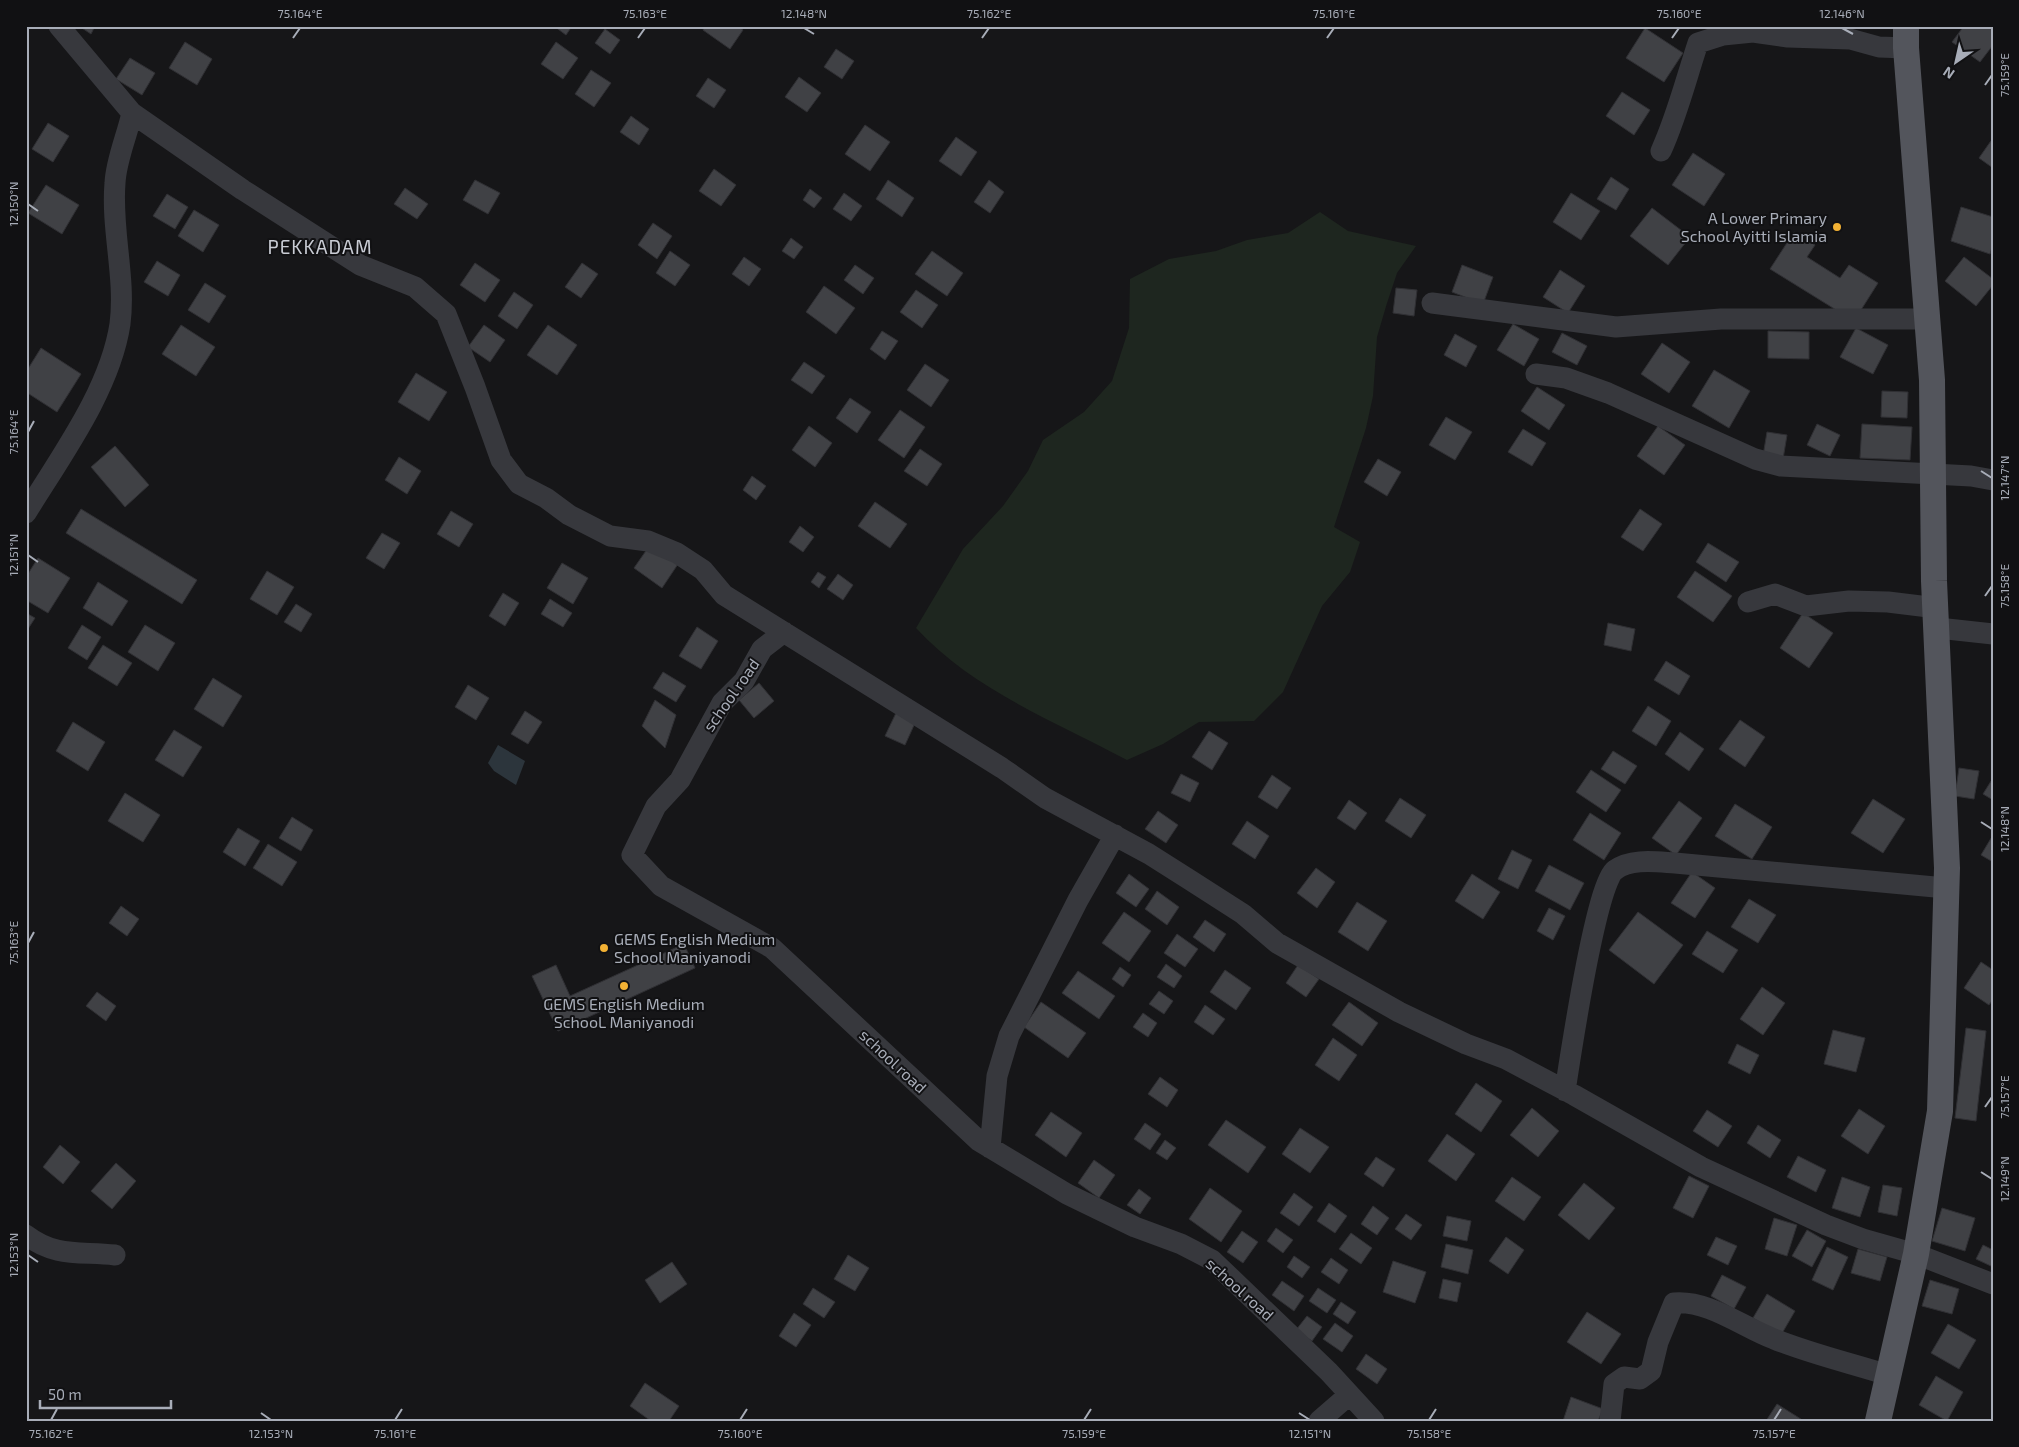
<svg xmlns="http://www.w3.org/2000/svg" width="2019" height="1447" viewBox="0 0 2019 1447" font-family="'Exo 2',sans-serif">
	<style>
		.green { fill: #1e261f }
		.water { fill: #2c353c }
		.building { fill: #404145; stroke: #303034 }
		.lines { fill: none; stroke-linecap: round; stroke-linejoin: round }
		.minor { stroke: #37383d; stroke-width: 21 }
		.major { stroke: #53555c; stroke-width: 26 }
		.ticks { fill: none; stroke: #a8adb8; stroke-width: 2 }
		.poi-dot { fill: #f2b134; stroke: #111113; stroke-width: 2 }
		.labels { text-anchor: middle; stroke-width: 4; stroke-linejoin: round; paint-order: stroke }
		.poi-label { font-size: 16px; fill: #a8adb8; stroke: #111113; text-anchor: end }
		.street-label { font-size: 16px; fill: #a8adb8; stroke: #111113 }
		.quarter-label { font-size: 19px; letter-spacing: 1px; fill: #c9ccd4; stroke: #111113 }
		.neatline { fill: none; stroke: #a8adb8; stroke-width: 2 }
		.ticks-label { font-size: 12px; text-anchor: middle; fill: #a8adb8 }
	</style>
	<rect width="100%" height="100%" fill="#161618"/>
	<path class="green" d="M1320 212 1348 231 1416 246 1397 273 1387 303 1377 337 1373 396 1366 428 1334 527 1360 542 1350 572 1322 606 1283 692 1254 721 1199 722 1163 744 1127 760C1054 721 973 690 916 628L963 549 1003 506 1028 471 1043 440 1084 412 1112 381 1129 328 1130 279 1169 259 1216 251 1247 240 1288 233Z"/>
	<path class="water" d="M498 745 525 761 516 785 494 771 488 763Z"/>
	<path class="building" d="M79 26H95L91 34Z
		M554 26H572L566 35Z
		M705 26H738L743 30 730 49 703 30Z
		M1964 26H1990L1993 28V45L1980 62 1952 42Z
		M1645 28 1683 53 1664 82 1626 58Z
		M605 29 620 40 610 54 595 43Z
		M185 42 212 59 197 85 169 68Z
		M556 42 578 58 563 79 541 64Z
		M836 49 854 61 842 79 824 67Z
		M130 58 155 73 142 95 116 79Z
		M591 70 611 83 594 107 575 94Z
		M799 77 821 93 807 112 785 97Z
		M708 78 726 90 714 108 696 96Z
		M1622 92 1650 110 1634 135 1606 116Z
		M631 116 649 129 639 145 620 132Z
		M48 123 69 136 53 162 32 149Z
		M865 125 890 142 870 171 845 154Z
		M956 137 977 152 961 176 939 161Z
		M1993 138V168L1979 158Z
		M1693 153 1725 174 1704 206 1672 185Z
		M714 169 736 185 721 206 699 191Z
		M1611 177 1629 189 1616 210 1597 199Z
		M475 180 500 193 488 214 463 200Z
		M888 180 914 198 902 217 876 199Z
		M989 180 1004 192 990 213 974 202Z
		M46 185 79 205 62 234 28 213Z
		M405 188 428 204 417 219 394 204Z
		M810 189 822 198 814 208 803 200Z
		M844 193 862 206 851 221 833 209Z
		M1571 193 1600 211 1581 240 1553 222Z
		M167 194 188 207 175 229 153 216Z
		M1961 207 1993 217V244L1990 254 1951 241Z
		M1652 208 1690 237 1668 265 1630 236Z
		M194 210 219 225 203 252 178 236Z
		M653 223 672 236 657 259 638 245Z
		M1794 232 1815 245 1807 257 1840 278 1849 265 1878 283 1854 321 1770 269Z
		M791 238 803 247 794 259 782 251Z
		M670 251 690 265 675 286 656 273Z
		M932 251 963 273 947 296 915 274Z
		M744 257 761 269 749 286 732 274Z
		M1964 257 1993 279V285L1976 306 1945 281Z
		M157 261 180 275 168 296 144 282Z
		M475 263 500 280 485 302 460 285Z
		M582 263 598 274 581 298 565 287Z
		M855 265 874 278 863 294 844 280Z
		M1462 265 1493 277 1483 304 1452 292Z
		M1560 270 1585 286 1568 313 1543 297Z
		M205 283 226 296 209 323 188 310Z
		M824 286 855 308 836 334 806 312Z
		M1396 288 1417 290 1414 316 1393 313Z
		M916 290 938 305 922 328 900 312Z
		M514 292 533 305 517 329 498 316Z
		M1513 324 1539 339 1524 366 1497 350Z
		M181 325 215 347 196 376 162 354Z
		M484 325 505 340 490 362 468 347Z
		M548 325 577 345 557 375 527 355Z
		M1856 328 1888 345 1873 374 1840 357Z
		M882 331 898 341 885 360 870 349Z
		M1768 331 1809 332V359L1768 358Z
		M1562 333 1587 346 1577 365 1552 352Z
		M1455 334 1477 346 1466 367 1444 355Z
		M1662 343 1690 362 1669 393 1641 374Z
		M41 348 81 374 57 412 26 392V372Z
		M804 362 825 376 812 394 791 380Z
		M925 364 949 380 931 407 907 390Z
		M1714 370 1750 391 1729 428 1692 406Z
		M416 373 447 392 429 421 398 402Z
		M1537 387 1565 405 1549 430 1521 411Z
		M1882 391 1908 392 1907 418 1881 417Z
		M850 398 871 412 857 433 836 418Z
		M900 410 925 427 904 458 878 440Z
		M1446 417 1472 432 1455 460 1429 445Z
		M1817 424 1840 435 1830 456 1807 445Z
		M1862 424 1912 427 1910 460 1860 458Z
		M809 426 832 443 815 467 792 450Z
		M1658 426 1685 445 1664 475 1637 456Z
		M1523 429 1546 443 1532 466 1508 452Z
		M1767 432 1787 435 1783 459 1763 456Z
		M115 446 149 485 125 507 91 467Z
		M920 449 942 464 927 486 904 471Z
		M399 457 421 471 407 494 385 480Z
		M1378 459 1401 472 1387 496 1364 482Z
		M752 476 766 486 756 500 743 490Z
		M875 502 907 524 890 548 858 526Z
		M81 509 197 580 182 604 66 533Z
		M1640 509 1662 524 1643 551 1621 537Z
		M451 511 473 524 459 547 437 534Z
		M800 526 814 537 803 552 789 542Z
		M382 533 400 543 384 569 366 558Z
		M1708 543 1739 562 1726 582 1696 562Z
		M650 545 678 564 662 588 634 568Z
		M38 558 70 578 48 613 26 600V577Z
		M562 563 588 578 573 604 547 588Z
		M267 571 294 587 277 615 250 599Z
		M1695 571 1732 596 1713 622 1677 597Z
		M818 572 826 577 819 588 811 582Z
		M838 574 853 585 843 600 827 589Z
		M98 582 128 601 112 626 83 608Z
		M503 593 519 603 505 626 489 616Z
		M550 599 572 613 563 627 541 614Z
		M296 604 312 614 301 632 284 622Z
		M26 613 35 618 26 632Z
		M1803 613 1833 633 1809 668 1780 648Z
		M1608 623 1635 629 1631 651 1604 645Z
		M82 625 101 637 87 660 68 648Z
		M145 625 175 643 158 671 128 652Z
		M697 627 718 641 701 669 679 656Z
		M103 645 132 663 117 686 88 668Z
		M1666 661 1690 676 1679 695 1654 680Z
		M663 672 686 686 676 702 653 688Z
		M213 678 242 696 223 727 194 709Z
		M759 683 774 701 754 718 739 700Z
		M468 685 489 698 476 720 455 707Z
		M655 700 676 715 665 748 642 726Z
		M1648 706 1671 721 1656 746 1632 731Z
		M525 711 542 722 528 744 511 734Z
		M896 713 915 723 905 745 885 736Z
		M1740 720 1765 737 1745 767 1719 749Z
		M73 722 105 742 88 771 56 751Z
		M174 730 202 747 183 777 155 760Z
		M1209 731 1228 743 1212 770 1192 757Z
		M1680 732 1704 749 1689 771 1665 754Z
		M1613 751 1637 766 1625 784 1601 769Z
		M1959 768 1979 771 1974 799 1955 796Z
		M1591 770 1621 790 1606 812 1576 792Z
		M1181 774 1199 783 1190 802 1171 793Z
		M1272 775 1291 788 1277 809 1258 797Z
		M1993 778V800L1983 794Z
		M125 793 160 815 143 842 108 821Z
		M1400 798 1426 815 1411 838 1385 821Z
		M1873 799 1905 819 1883 853 1851 833Z
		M1349 800 1367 813 1355 830 1337 818Z
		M1679 801 1702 818 1676 855 1652 838Z
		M1735 804 1772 827 1752 859 1715 836Z
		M1158 811 1178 825 1166 843 1145 829Z
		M1590 813 1621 833 1604 860 1573 840Z
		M292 817 313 830 301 851 279 838Z
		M1247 821 1269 836 1255 859 1232 844Z
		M238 828 260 841 245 866 223 852Z
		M1993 835V862L1981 855Z
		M268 844 297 862 282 886 253 868Z
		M1512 850 1532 860 1518 889 1498 879Z
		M1549 865 1584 883 1570 910 1535 891Z
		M1316 868 1335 882 1317 908 1297 893Z
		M1692 872 1715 888 1695 918 1671 903Z
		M1129 874 1149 889 1136 907 1116 893Z
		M1472 874 1500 892 1483 919 1455 901Z
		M1157 891 1179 907 1167 925 1145 909Z
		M1749 899 1776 915 1758 943 1731 927Z
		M1357 902 1387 921 1368 951 1338 932Z
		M121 906 139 919 127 936 109 923Z
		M1549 908 1565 916 1553 940 1537 931Z
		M1124 912 1151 931 1129 962 1102 943Z
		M1638 912 1683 945 1654 984 1609 950Z
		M1205 920 1226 934 1214 952 1193 937Z
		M1707 931 1738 950 1723 973 1692 954Z
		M1177 934 1198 949 1185 967 1164 953Z
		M684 944 695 968 558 1031 532 976 556 965 570 996Z
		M1981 962 1993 970V999L1989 1005 1964 988Z
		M1166 964 1182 976 1174 988 1157 977Z
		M1298 965 1319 979 1306 997 1286 983Z
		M1120 967 1131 975 1123 987 1112 979Z
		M1225 970 1251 988 1236 1010 1210 992Z
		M1078 971 1115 996 1099 1019 1062 993Z
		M1762 987 1785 1003 1763 1035 1740 1019Z
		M1159 991 1173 1001 1164 1014 1149 1004Z
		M97 992 116 1006 106 1021 86 1006Z
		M1041 1002 1086 1033 1068 1058 1024 1027Z
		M1349 1002 1378 1023 1362 1046 1332 1025Z
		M1205 1005 1225 1019 1213 1035 1194 1022Z
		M1143 1013 1157 1023 1148 1037 1133 1027Z
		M1966 1028 1986 1031 1976 1121 1955 1118Z
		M1833 1030 1865 1038 1856 1072 1824 1064Z
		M1333 1038 1357 1055 1339 1081 1315 1065Z
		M1737 1044 1759 1055 1750 1074 1728 1063Z
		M1160 1077 1178 1090 1167 1107 1148 1094Z
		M1476 1083 1502 1101 1481 1132 1455 1114Z
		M1532 1108 1559 1131 1538 1157 1510 1135Z
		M1859 1109 1885 1126 1868 1154 1841 1136Z
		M1707 1110 1732 1126 1718 1147 1693 1131Z
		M1051 1112 1082 1133 1066 1157 1035 1135Z
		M1226 1120 1266 1147 1248 1173 1208 1145Z
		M1145 1123 1161 1134 1150 1150 1134 1139Z
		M1758 1125 1781 1140 1770 1158 1747 1143Z
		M1300 1128 1329 1147 1310 1173 1282 1154Z
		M1447 1134 1475 1154 1456 1181 1428 1161Z
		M1165 1140 1176 1148 1167 1160 1156 1153Z
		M60 1145 80 1162 63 1184 43 1167Z
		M1798 1156 1826 1170 1816 1192 1787 1177Z
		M1376 1157 1395 1169 1383 1187 1364 1174Z
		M1094 1160 1115 1175 1099 1198 1078 1183Z
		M116 1163 136 1181 112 1209 91 1191Z
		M1689 1176 1709 1186 1693 1218 1673 1208Z
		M1512 1177 1541 1197 1524 1221 1495 1201Z
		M1842 1177 1870 1187 1860 1217 1832 1208Z
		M1584 1183 1615 1208 1589 1240 1558 1215Z
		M1883 1185 1902 1188 1897 1216 1878 1212Z
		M1210 1188 1242 1211 1221 1242 1189 1219Z
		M1139 1189 1151 1198 1140 1214 1127 1205Z
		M1294 1193 1313 1207 1299 1226 1280 1213Z
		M1329 1203 1347 1216 1335 1233 1317 1221Z
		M1373 1206 1389 1218 1377 1235 1361 1224Z
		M1942 1208 1975 1218 1965 1251 1932 1241Z
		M1406 1214 1422 1225 1411 1240 1395 1229Z
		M1447 1216 1471 1221 1467 1241 1443 1236Z
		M1774 1218 1797 1225 1787 1256 1765 1249Z
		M1276 1228 1293 1240 1283 1253 1267 1241Z
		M1807 1230 1826 1241 1812 1267 1792 1256Z
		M1242 1231 1258 1242 1243 1263 1227 1252Z
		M1351 1233 1372 1248 1361 1264 1339 1249Z
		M1506 1237 1524 1250 1508 1274 1489 1261Z
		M1716 1237 1737 1246 1728 1265 1707 1255Z
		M1446 1244 1473 1250 1468 1274 1441 1267Z
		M1983 1245 1993 1250V1267L1976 1259Z
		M1827 1247 1848 1257 1833 1290 1812 1280Z
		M1858 1249 1887 1257 1880 1281 1851 1273Z
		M848 1255 869 1268 855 1291 834 1279Z
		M1294 1256 1310 1267 1302 1278 1287 1267Z
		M1331 1258 1348 1270 1339 1284 1321 1272Z
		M1393 1261 1426 1272 1415 1303 1383 1292Z
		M672 1262 687 1284 660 1303 645 1280Z
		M1722 1275 1746 1287 1734 1309 1711 1296Z
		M1443 1279 1461 1283 1457 1302 1439 1298Z
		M1930 1280 1959 1289 1952 1314 1922 1306Z
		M1282 1281 1304 1296 1294 1311 1272 1295Z
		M813 1288 835 1302 824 1318 803 1304Z
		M1318 1288 1336 1300 1327 1313 1309 1301Z
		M1767 1294 1795 1311 1781 1335 1753 1318Z
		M1341 1302 1356 1312 1348 1324 1333 1314Z
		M1587 1312 1621 1334 1601 1364 1567 1342Z
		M794 1313 811 1325 796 1347 779 1336Z
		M1307 1316 1322 1327 1312 1341 1296 1330Z
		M1335 1323 1353 1336 1342 1352 1323 1339Z
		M1948 1324 1976 1340 1959 1369 1931 1353Z
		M1366 1354 1387 1369 1377 1384 1356 1369Z
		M1936 1376 1963 1392 1947 1421 1919 1405Z
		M645 1383 679 1406 669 1421H651L630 1406Z
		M1571 1397 1603 1409 1598 1421H1563Z
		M1777 1404 1804 1421H1766Z"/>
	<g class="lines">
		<path class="minor" d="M59 26 132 113 243 190 360 265 415 287 446 314 475 387 501 460 519 484 546 498 569 515 610 536 648 541 677 553 703 570 724 595 1002 768 1045 798 1149 854 1190 880 1243 914 1277 943 1399 1012 1466 1044 1506 1059 1574 1095 1701 1167 1826 1225 1863 1239 1916 1254 1993 1284
			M1661 151C1677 116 1686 79 1698 43L1723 35 1753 32 1788 37 1850 39 1879 47 1906 48
			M1432 303 1616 327 1721 319H1927
			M1536 374 1566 378 1608 393 1755 459 1781 466 1971 476 1993 480
			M26 513C61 456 110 390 120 324 126 277 111 230 115 183 116 160 127 136 132 113
			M1748 602 1775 594 1806 606 1849 601 1888 602 1937 608
			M1938 628 1993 634
			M784 632 762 649 744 681 722 703 680 780 656 806 632 855 661 886 772 948 979 1141 1067 1194 1135 1227 1181 1244 1212 1260 1329 1372 1374 1421
			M1565 1091C1570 1059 1596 883 1615 870 1631 858 1657 862 1675 863L1946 888
			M990 1148 997 1076 1009 1036 1078 900 1115 835
			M26 1235C56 1258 81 1251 115 1255
			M1319 1421 1349 1395
			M1610 1421 1614 1384 1624 1377 1640 1379 1651 1371 1658 1342 1674 1303C1709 1300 1742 1327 1774 1339 1811 1354 1850 1363 1888 1375"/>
		<path class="major" d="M1878 1421 1916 1254 1940 1111 1947 868 1934 581 1932 380 1906 48V26"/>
	</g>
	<path class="ticks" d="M804 28 814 34M1842 28 1853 34M293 38 300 28M638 38 645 28M982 38 989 28M1327 38 1334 28M1672 38 1679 28M1985 85 1992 75M28 204 38 211M28 432 34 421M1981 471 1992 478M28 555 38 562M1985 596 1992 586M1981 822 1992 829M28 943 34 932M1985 1107 1992 1097M1981 1172 1992 1179M28 1255 38 1262M261 1413 271 1420M1299 1413 1310 1420M51 1420 57 1409M395 1420 402 1409M740 1420 747 1409M1084 1420 1091 1409M1429 1420 1436 1409M1774 1420 1781 1409"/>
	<g class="poi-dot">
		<circle cx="1837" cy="227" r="5"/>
		<circle cx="604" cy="948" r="5"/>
		<circle cx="624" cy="986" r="5"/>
	</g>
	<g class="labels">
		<g class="poi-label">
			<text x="1827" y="224">A Lower Primary<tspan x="1827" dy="18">School Ayitti Islamia</tspan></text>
			<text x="614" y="945" text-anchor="start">GEMS English Medium<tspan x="614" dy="18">School Maniyanodi</tspan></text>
			<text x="624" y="1010" text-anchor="middle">GEMS English Medium<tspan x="624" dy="18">SchooL Maniyanodi</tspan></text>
		</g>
		<g class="street-label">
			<text transform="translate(731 695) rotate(-55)" y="6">school road</text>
			<text transform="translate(893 1061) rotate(43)" y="6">school road</text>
			<text transform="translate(1240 1289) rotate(42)" y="6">school road</text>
		</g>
		<g class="quarter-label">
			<text x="320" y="254">PEKKADAM</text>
		</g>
	</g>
	<rect width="2019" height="1447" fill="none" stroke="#111113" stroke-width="55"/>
	<g transform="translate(1956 62) rotate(214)" stroke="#111113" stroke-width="4" paint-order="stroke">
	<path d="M0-4L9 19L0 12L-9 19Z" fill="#a8adb8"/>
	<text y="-8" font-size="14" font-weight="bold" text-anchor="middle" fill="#a8adb8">N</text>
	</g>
	<path d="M40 1400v8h131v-8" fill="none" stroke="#a8adb8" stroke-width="2.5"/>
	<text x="48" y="1400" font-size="15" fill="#a8adb8" stroke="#111113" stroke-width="4" paint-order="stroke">50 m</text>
	<rect x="28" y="28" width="1964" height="1392" class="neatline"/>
	<g class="ticks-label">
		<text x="300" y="18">75.164°E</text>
		<text x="645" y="18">75.163°E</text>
		<text x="804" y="18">12.148°N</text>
		<text x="989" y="18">75.162°E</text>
		<text x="1334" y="18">75.161°E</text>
		<text x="1679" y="18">75.160°E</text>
		<text x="1842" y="18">12.146°N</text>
		<text transform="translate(2005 75) rotate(-90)" y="4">75.159°E</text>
		<text transform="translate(14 204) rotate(-90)" y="4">12.150°N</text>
		<text transform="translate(14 432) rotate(-90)" y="4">75.164°E</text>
		<text transform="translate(2005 478) rotate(-90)" y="4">12.147°N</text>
		<text transform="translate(14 555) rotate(-90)" y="4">12.151°N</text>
		<text transform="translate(2005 586) rotate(-90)" y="4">75.158°E</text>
		<text transform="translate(2005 829) rotate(-90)" y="4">12.148°N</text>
		<text transform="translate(14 943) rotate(-90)" y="4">75.163°E</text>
		<text transform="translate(2005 1097) rotate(-90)" y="4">75.157°E</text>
		<text transform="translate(2005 1179) rotate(-90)" y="4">12.149°N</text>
		<text transform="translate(14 1255) rotate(-90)" y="4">12.153°N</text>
		<text x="51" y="1438">75.162°E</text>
		<text x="271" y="1438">12.153°N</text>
		<text x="395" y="1438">75.161°E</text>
		<text x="740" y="1438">75.160°E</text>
		<text x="1084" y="1438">75.159°E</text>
		<text x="1310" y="1438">12.151°N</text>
		<text x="1429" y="1438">75.158°E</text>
		<text x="1774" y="1438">75.157°E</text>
	</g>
</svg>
